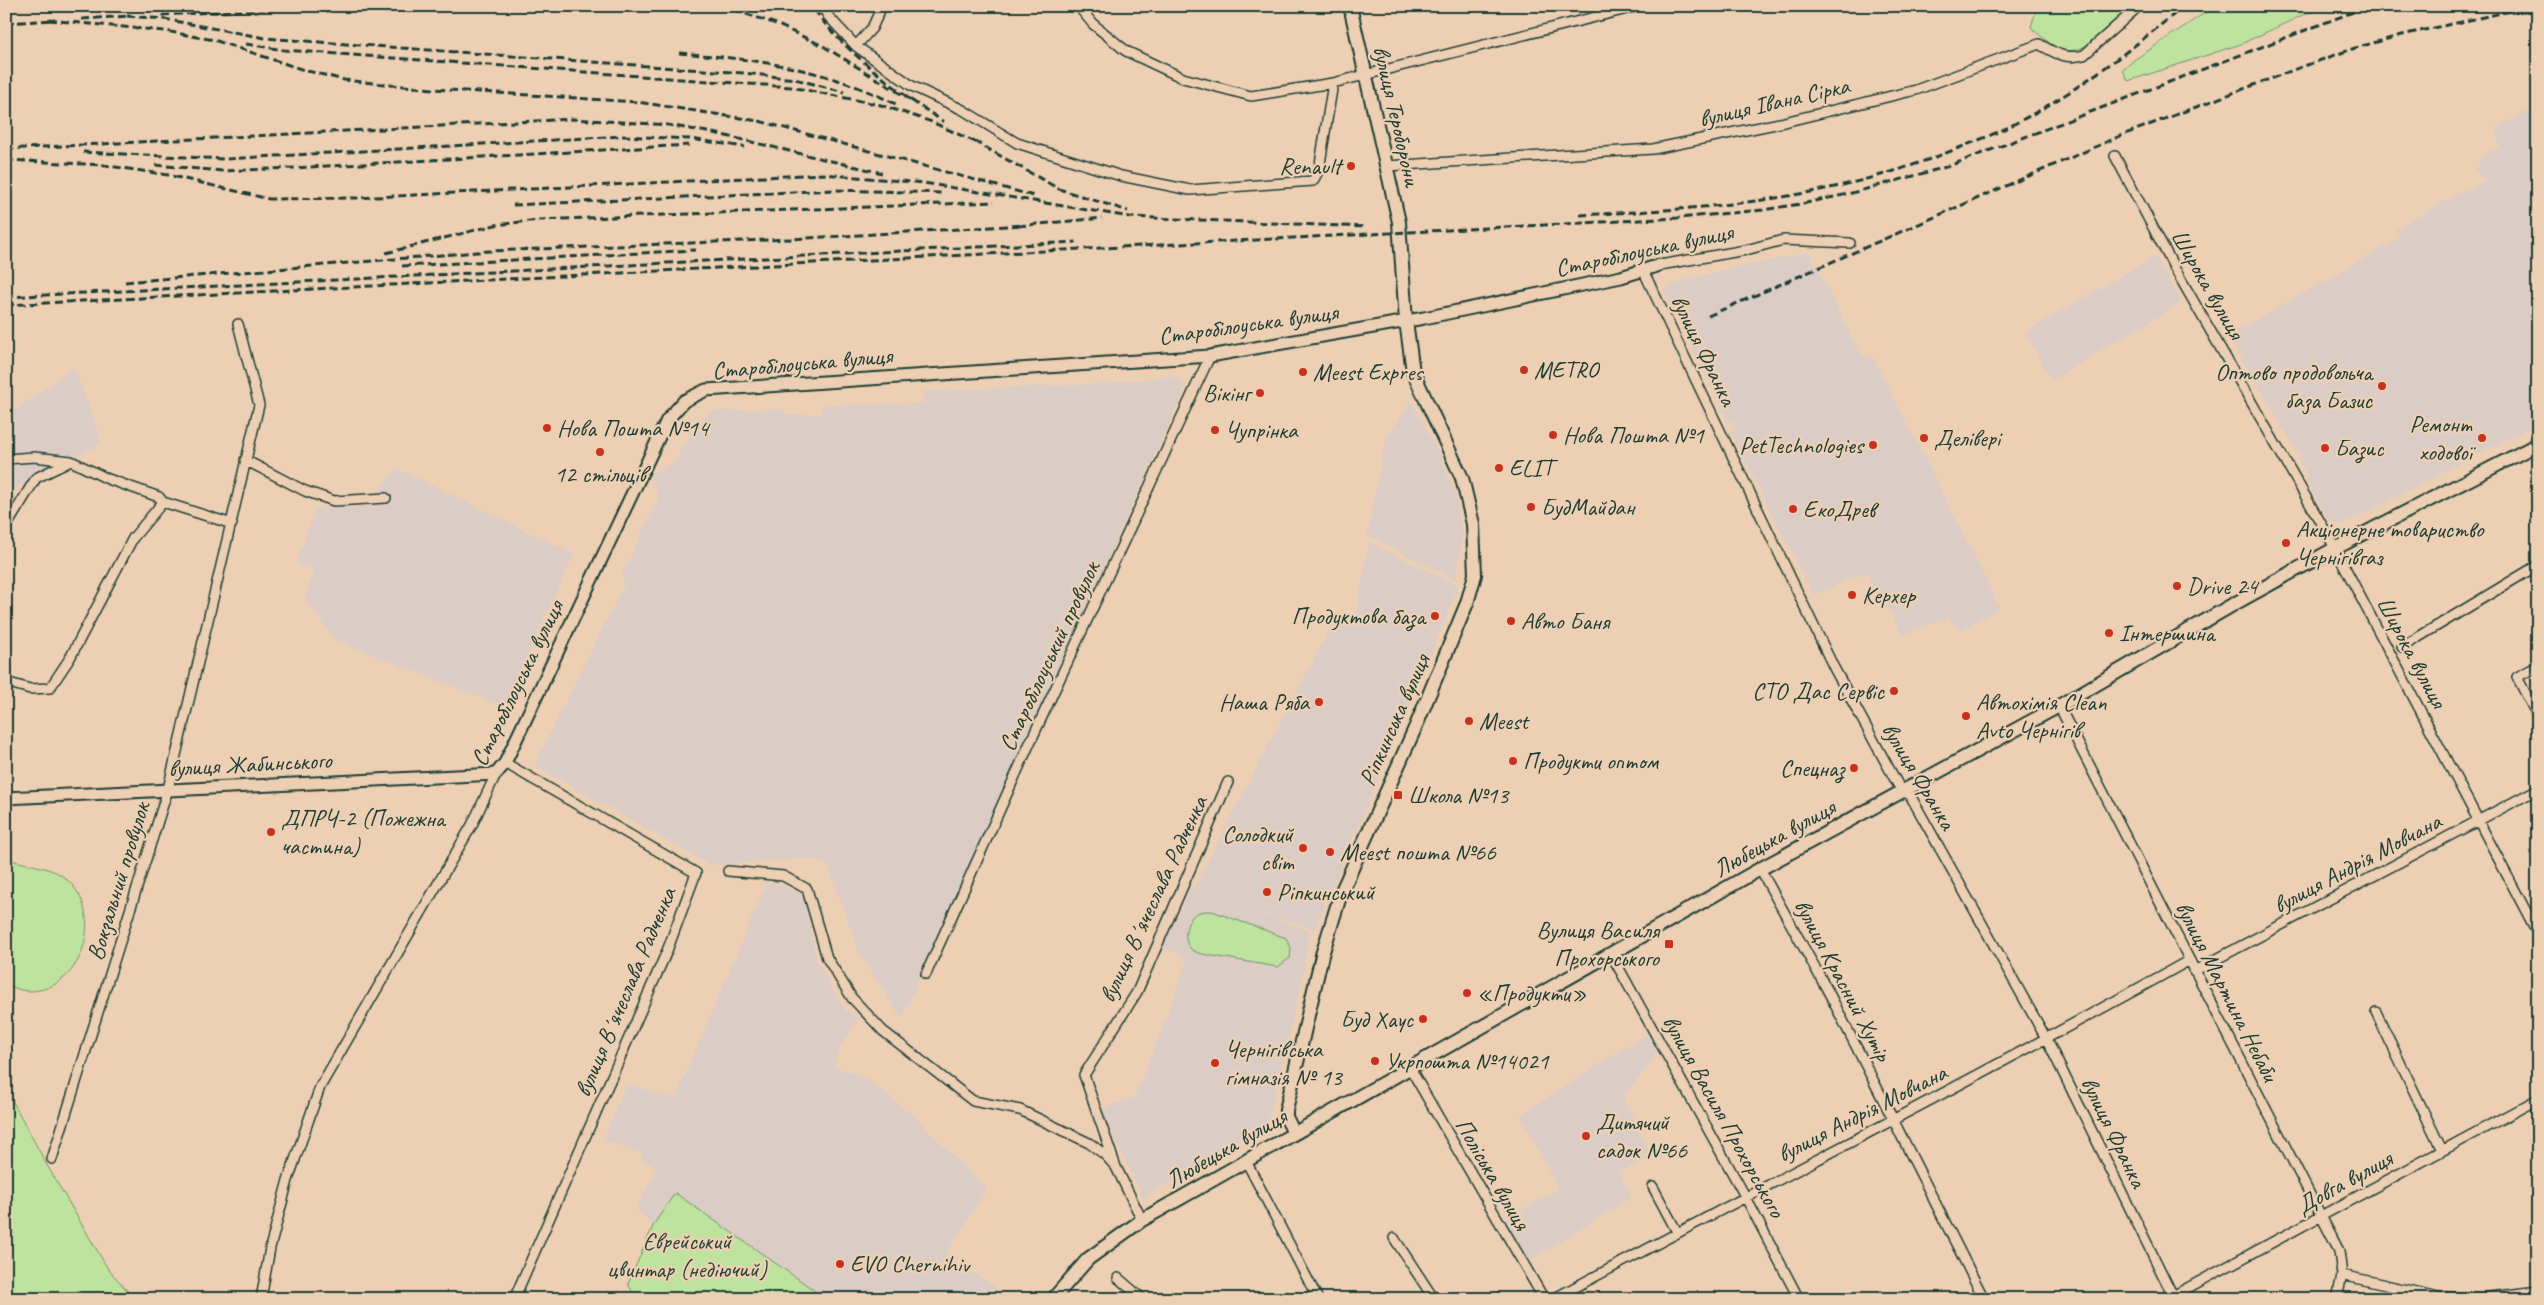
<svg xmlns="http://www.w3.org/2000/svg" width="2544" height="1305" viewBox="0 0 2544 1305" font-family="Caveat,sans-serif">
	<style>
		.built { fill: #dbccc6 }
		.green { fill: #bee39e; stroke: #6e9069 }
		.lines { fill: none; stroke-linecap: round; stroke-linejoin: round }
		.minor-casing { stroke: #1f3d34; stroke-width: 12 }
		.tertiary-casing { stroke: #1f3d34; stroke-width: 15 }
		.secondary-casing { stroke: #1f3d34; stroke-width: 16 }
		.minor { stroke: #edd0b4; stroke-width: 9 }
		.tertiary { stroke: #edd0b4; stroke-width: 11 }
		.secondary { stroke: #edd0b4; stroke-width: 12 }
		.rail { stroke: #1f3d34; stroke-width: 3; stroke-dasharray: 8 4; stroke-linecap: butt }
		.poi-dot { fill: #c8321e; stroke: #edd0b4; stroke-width: 2 }
		.labels { text-anchor: middle; stroke-width: 4.5; stroke-linejoin: round; paint-order: stroke }
		.street-label { font-size: 24px; fill: #1f3d34; stroke: #edd0b4 }
		.poi-label { font-size: 24px; fill: #1f3d34; stroke: #edd0b4; text-anchor: start }
		.park-label { font-size: 24px; fill: #274539; stroke: #edd0b4 }
	</style>
	<rect width="100%" height="100%" fill="#edd0b4"/>
	<filter id="ink" filterUnits="userSpaceOnUse"><feTurbulence type="fractalNoise" baseFrequency=".02" numOctaves="2"/><feDisplacementMap in="SourceGraphic" scale="10" xChannelSelector="R" yChannelSelector="G"/><feConvolveMatrix kernelMatrix="1 2 1 2 8 2 1 2 1" color-interpolation-filters="sRGB"/></filter>
	<g filter="url(#ink)">
		<path class="built" d="M2538 107V423L2342 525 2328 520 2308 483V476L2298 461 2300 456 2228 336 2400 238 2395 229 2461 192 2486 182 2474 169 2480 166 2477 159 2500 147 2495 128Z
			M1809 252 1857 348 1865 358 1871 354 1929 466 2000 608 1961 630 1948 618 1902 635 1888 608 1883 609 1867 572 1813 595 1731 433 1736 424 1727 420 1725 415 1663 289 1689 278Z
			M2155 256 2181 303 2051 380 2025 332Z
			M74 367 102 443 6 494V417Z
			M1177 376 1185 389 944 919 902 1019 859 953 827 864 806 859 709 865 534 765 624 585 622 574 659 497 649 474 678 460 680 448 687 443 689 433 711 411 785 409 787 415 822 414V405L923 403V391L1094 384Z
			M1410 398 1440 456 1456 495 1463 535 1456 580 1367 535 1386 437 1408 406Z
			M396 468 574 554 504 707 334 639 304 598 314 569 296 563 316 508 366 507Z
			M1369 542 1459 586 1315 929 1243 907 1310 931 1301 984 1267 1125 1143 1198 1101 1109 1134 1097 1162 1029 1187 959 1164 947 1190 888 1193 889 1332 624 1354 626Z
			M767 882 781 884 803 895 817 962 844 1009 859 1018 840 1048 834 1067 856 1073 882 1090 919 1121 987 1189 945 1256 998 1288 992 1299H824L676 1194 654 1224 636 1210 657 1168 641 1160 643 1155 603 1140 626 1083 675 1099Z
			M1648 1033 1659 1052 1623 1097 1652 1157 1619 1172 1632 1197 1527 1262 1504 1220 1558 1189 1520 1115Z"/>
		<path class="green" d="M2043 6H2127C2121 11 2122 13 2119 19 2116 25 2107 30 2102 34 2070 61 2059 53 2031 27L2035 13Z
			M2215 6H2337L2307 13 2241 44 2128 81 2123 70 2134 60Z
			M6 859C20 863 50 867 61 875 108 906 86 992 28 991 21 991 13 987 6 985Z
			M1212 911 1286 938 1291 948 1290 958 1278 967 1202 954C1198 953 1193 951 1191 949 1181 939 1186 916 1200 912 1204 911 1209 911 1212 911Z
			M6 1089 48 1167 108 1269 135 1299H6Z
			M675 1193 811 1288 824 1299H637L628 1284 654 1224Z"/>
		<g class="lines">
			<defs>
				<path id="minor" d="M822 6 828 16 856 46
					M882 6 872 28 856 46 912 86 963 110 1017 143 1121 176 1190 190 1313 181 1319 170 1333 83
					M1078 6 1093 24 1126 51 1183 78 1251 96 1333 83 1639 6
					M2115 156 2175 269 2330 539 2538 934
					M1387 166 1653 149 1780 123 1916 90 2039 44C2055 53 2065 60 2084 55L2139 6
					M1660 265 1746 250 1783 240 1850 243
					M1643 270 1834 668 1897 783 1902 791 1910 795 2047 1040 2173 1296
					M6 459 34 457 71 461 108 479 159 497 163 502 232 524
					M245 460 305 491 334 501 386 498
					M6 527 36 478 71 461
					M2402 647 2538 565
					M2538 666 2517 677 2538 717
					M6 682 30 689 50 688 70 658 133 538 163 502
					M2059 706 2339 1251 2342 1275 2337 1299
					M505 763 696 873 667 951 514 1299
					M1760 869 1828 991 1984 1299
					M728 871 783 876 807 889 827 958 852 998 883 1031 973 1101 1020 1110 1039 1119 1089 1143 1104 1154 1116 1167
					M1611 954 1745 1196 1799 1299
					M2194 971 2538 789
					M926 974 1029 745 1210 356
					M2376 1012 2442 1150
					M1410 1068 1544 1299
					M52 1159 168 789 259 405 238 324
					M1246 1161 1318 1299
					M1653 1187 1677 1232
					M1142 1220 1116 1167 1084 1075 1137 992 1228 782
					M1394 1238 1434 1299
					M2342 1275 2438 1297 2482 1298 2538 1291
					M1118 1278 1139 1296 1136 1299
					M2169 1298 2538 1099
					M261 1299 270 1248 288 1180 320 1087 472 825 496 774
					M1553 1299C1764 1186 1978 1078 2188 961"/>
				<path id="tertiary" d="M6 798 496 774 505 763 667 420 684 401 706 390 1210 356 1424 318 1621 277 1660 265"/>
				<path id="secondary" d="M1294 1133 1286 1117V1110L1322 955 1341 893 1416 726 1467 603 1475 575 1473 524 1462 478 1413 372 1406 321 1399 222 1350 6
					M1053 1299 1088 1259 1142 1220 1760 869 2059 706 2234 604 2334 549 2538 444"/>
			</defs>
			<use href="#minor" class="minor-casing"/>
			<use href="#tertiary" class="tertiary-casing"/>
			<use href="#secondary" class="secondary-casing"/>
			<use href="#minor" class="minor"/>
			<use href="#tertiary" class="tertiary"/>
			<use href="#secondary" class="secondary"/>
			<path class="rail" d="M723 6 776 24 823 46 911 100C883 78 829 37 813 6
				M6 9 15 6
				M162 15 325 6
				M127 16 164 19 265 38 744 73 795 79 844 92
				M82 19 132 16
				M49 20 165 31 214 40 304 70 344 80 433 89 638 102 759 121 1034 196
				M6 23 55 20
				M246 44 284 50 791 87 881 105 932 122 980 144
				M679 53C762 60 820 67 896 104
				M911 100 944 122
				M974 141 1059 189 1128 211
				M6 149 573 119 668 125 718 134 882 173
				M83 152 225 159 622 136 690 139 745 147
				M6 160 103 165 168 175 269 199 357 198 823 174 924 183 1130 217 1366 227
				M155 165 222 171 294 168 689 145
				M513 205 835 190 944 193
				M1580 215C1714 208 1825 201 1951 151 1974 142 1998 133 2020 121 2079 90 2133 48 2184 6
				M1018 226 1102 218
				M386 253 495 225 538 220 994 202
				M402 266 696 250
				M125 282 489 251 792 239 1024 225
				M6 297 1076 242
				M6 305 1678 218 1763 210 1806 203 1848 194 1946 167 2369 6
				M1708 316 2125 134 2304 66 2355 48 2402 35 2533 6"/>
		</g>
	</g>
	<g class="poi-dot">
		<circle cx="1351" cy="166" r="5"/>
		<circle cx="1524" cy="370" r="5"/>
		<circle cx="1303" cy="372" r="5"/>
		<circle cx="2382" cy="386" r="5"/>
		<circle cx="1260" cy="393" r="5"/>
		<circle cx="547" cy="428" r="5"/>
		<circle cx="1215" cy="430" r="5"/>
		<circle cx="1553" cy="435" r="5"/>
		<circle cx="1924" cy="438" r="5"/>
		<circle cx="2482" cy="438" r="5"/>
		<circle cx="1873" cy="445" r="5"/>
		<circle cx="2325" cy="448" r="5"/>
		<circle cx="600" cy="452" r="5"/>
		<circle cx="1499" cy="468" r="5"/>
		<circle cx="1531" cy="507" r="5"/>
		<circle cx="1793" cy="509" r="5"/>
		<circle cx="2286" cy="543" r="5"/>
		<circle cx="2177" cy="586" r="5"/>
		<circle cx="1852" cy="595" r="5"/>
		<circle cx="1435" cy="616" r="5"/>
		<circle cx="1511" cy="621" r="5"/>
		<circle cx="2109" cy="633" r="5"/>
		<circle cx="1894" cy="691" r="5"/>
		<circle cx="1319" cy="702" r="5"/>
		<circle cx="1966" cy="716" r="5"/>
		<circle cx="1469" cy="721" r="5"/>
		<circle cx="1513" cy="761" r="5"/>
		<circle cx="1854" cy="768" r="5"/>
		<rect x="1393" y="790" width="10" height="10" rx="2.5"/>
		<circle cx="271" cy="832" r="5"/>
		<circle cx="1303" cy="848" r="5"/>
		<circle cx="1330" cy="852" r="5"/>
		<circle cx="1267" cy="892" r="5"/>
		<rect x="1664" y="939" width="10" height="10" rx="2.5"/>
		<circle cx="1467" cy="993" r="5"/>
		<circle cx="1423" cy="1019" r="5"/>
		<circle cx="1375" cy="1061" r="5"/>
		<circle cx="1215" cy="1063" r="5"/>
		<circle cx="1586" cy="1136" r="5"/>
		<circle cx="840" cy="1264" r="5"/>
	</g>
	<g class="labels">
		<g class="street-label">
			<text transform="translate(1774 102) rotate(-13)" y="8">вулиця Івана Сірка</text>
			<text transform="translate(1397 116) rotate(77)" y="8">вулиця Тероборони</text>
			<text transform="translate(1644 250) rotate(-12)" y="8">Старобілоуська вулиця</text>
			<text transform="translate(2208 284) rotate(60)" y="8">Широка вулиця</text>
			<text transform="translate(1248 324) rotate(-8)" y="8">Старобілоуська вулиця</text>
			<text transform="translate(1704 350) rotate(64)" y="8">вулиця Франка</text>
			<text transform="translate(802 363) rotate(-5)" y="8">Старобілоуська вулиця</text>
			<text transform="translate(2412 652) rotate(62)" y="8">Широка вулиця</text>
			<text transform="translate(1049 656) rotate(-65)" y="8">Старобілоуський провулок</text>
			<text transform="translate(517 683) rotate(-64)" y="8">Старобілоуська вулиця</text>
			<text transform="translate(1394 720) rotate(-66)" y="8">Ріпкинська вулиця</text>
			<text transform="translate(250 764) rotate(-3)" y="8">вулиця Жабинського</text>
			<text transform="translate(1919 776) rotate(59)" y="8">вулиця Франка</text>
			<text transform="translate(1774 838) rotate(-29)" y="8">Любецька вулиця</text>
			<text transform="translate(2357 863) rotate(-28)" y="8">вулиця Андрія Мовчана</text>
			<text transform="translate(118 881) rotate(-73)" y="8">Вокзальний провулок</text>
			<text transform="translate(1153 899) rotate(-65)" y="8">вулиця Вʼячеслава Радченка</text>
			<text transform="translate(1843 980) rotate(62)" y="8">вулиця Красний Хутір</text>
			<text transform="translate(2227 991) rotate(63)" y="8">вулиця Мартина Небаби</text>
			<text transform="translate(625 992) rotate(-67)" y="8">вулиця Вʼячеслава Радченка</text>
			<text transform="translate(1862 1113) rotate(-27)" y="8">вулиця Андрія Мовчана</text>
			<text transform="translate(1724 1116) rotate(61)" y="8">вулиця Василя Прохорського</text>
			<text transform="translate(2114 1132) rotate(64)" y="8">вулиця Франка</text>
			<text transform="translate(1226 1148) rotate(-30)" y="8">Любецька вулиця</text>
			<text transform="translate(1493 1174) rotate(60)" y="8">Поліська вулиця</text>
			<text transform="translate(2344 1182) rotate(-29)" y="8">Довга вулиця</text>
		</g>
		<g class="poi-label">
			<text x="1341" y="174" text-anchor="end">Renault</text>
			<text x="1534" y="378">METRO</text>
			<text x="1313" y="380">Meest Expres</text>
			<text x="2372" y="380" text-anchor="end">Оптово продовольча<tspan x="2372" dy="28">база Базис</tspan></text>
			<text x="1250" y="401" text-anchor="end">Вікінг</text>
			<text x="2472" y="432" text-anchor="end">Ремонт<tspan x="2472" dy="28">ходової</tspan></text>
			<text x="557" y="436">Нова Пошта №14</text>
			<text x="1225" y="438">Чупрінка</text>
			<text x="1563" y="443">Нова Пошта №1</text>
			<text x="1934" y="446">Делівері</text>
			<text x="1863" y="453" text-anchor="end">PetTechnologies</text>
			<text x="2335" y="456">Базис</text>
			<text x="1509" y="476">ELIT</text>
			<text x="600" y="482" text-anchor="middle">12 стільців</text>
			<text x="1541" y="515">БудМайдан</text>
			<text x="1803" y="517">ЕкоДрев</text>
			<text x="2296" y="537">Акціонерне товариство<tspan x="2296" dy="28">Чернігівгаз</tspan></text>
			<text x="2187" y="594">Drive 24</text>
			<text x="1862" y="603">Керхер</text>
			<text x="1425" y="624" text-anchor="end">Продуктова база</text>
			<text x="1521" y="629">Авто Баня</text>
			<text x="2119" y="641">Інтершина</text>
			<text x="1884" y="699" text-anchor="end">СТО Дас Сервіс</text>
			<text x="1309" y="710" text-anchor="end">Наша Ряба</text>
			<text x="1976" y="710">Автохімія Clean<tspan x="1976" dy="28">Avto Чернігів</tspan></text>
			<text x="1479" y="729">Meest</text>
			<text x="1523" y="769">Продукти оптом</text>
			<text x="1844" y="776" text-anchor="end">Спецназ</text>
			<text x="1408" y="803">Школа №13</text>
			<text x="281" y="826">ДПРЧ-2 (Пожежна<tspan x="281" dy="28">частина)</tspan></text>
			<text x="1293" y="842" text-anchor="end">Солодкий<tspan x="1293" dy="28">світ</tspan></text>
			<text x="1340" y="860">Meest пошта №66</text>
			<text x="1277" y="900">Ріпкинський</text>
			<text x="1659" y="938" text-anchor="end">Вулиця Василя<tspan x="1659" dy="28">Прохорського</tspan></text>
			<text x="1477" y="1001">«Продукти»</text>
			<text x="1413" y="1027" text-anchor="end">Буд Хаус</text>
			<text x="1225" y="1057">Чернігівська<tspan x="1225" dy="28">гімназія № 13</tspan></text>
			<text x="1385" y="1069">Укрпошта №14021</text>
			<text x="1596" y="1130">Дитячий<tspan x="1596" dy="28">садок №66</tspan></text>
			<text x="850" y="1272">EVO Chernihiv</text>
		</g>
		<g class="park-label">
			<text x="687" y="1249">Єврейський<tspan x="687" dy="28">цвинтар (недіючий)</tspan></text>
		</g>
	</g>
	<rect width="2544" height="1305" fill="none" stroke="#edd0b4" stroke-width="25"/>
	<rect x="12" y="12" width="2519" height="1280" fill="none" stroke="#1f3d34" stroke-width="2" filter="url(#ink)"/>
</svg>
